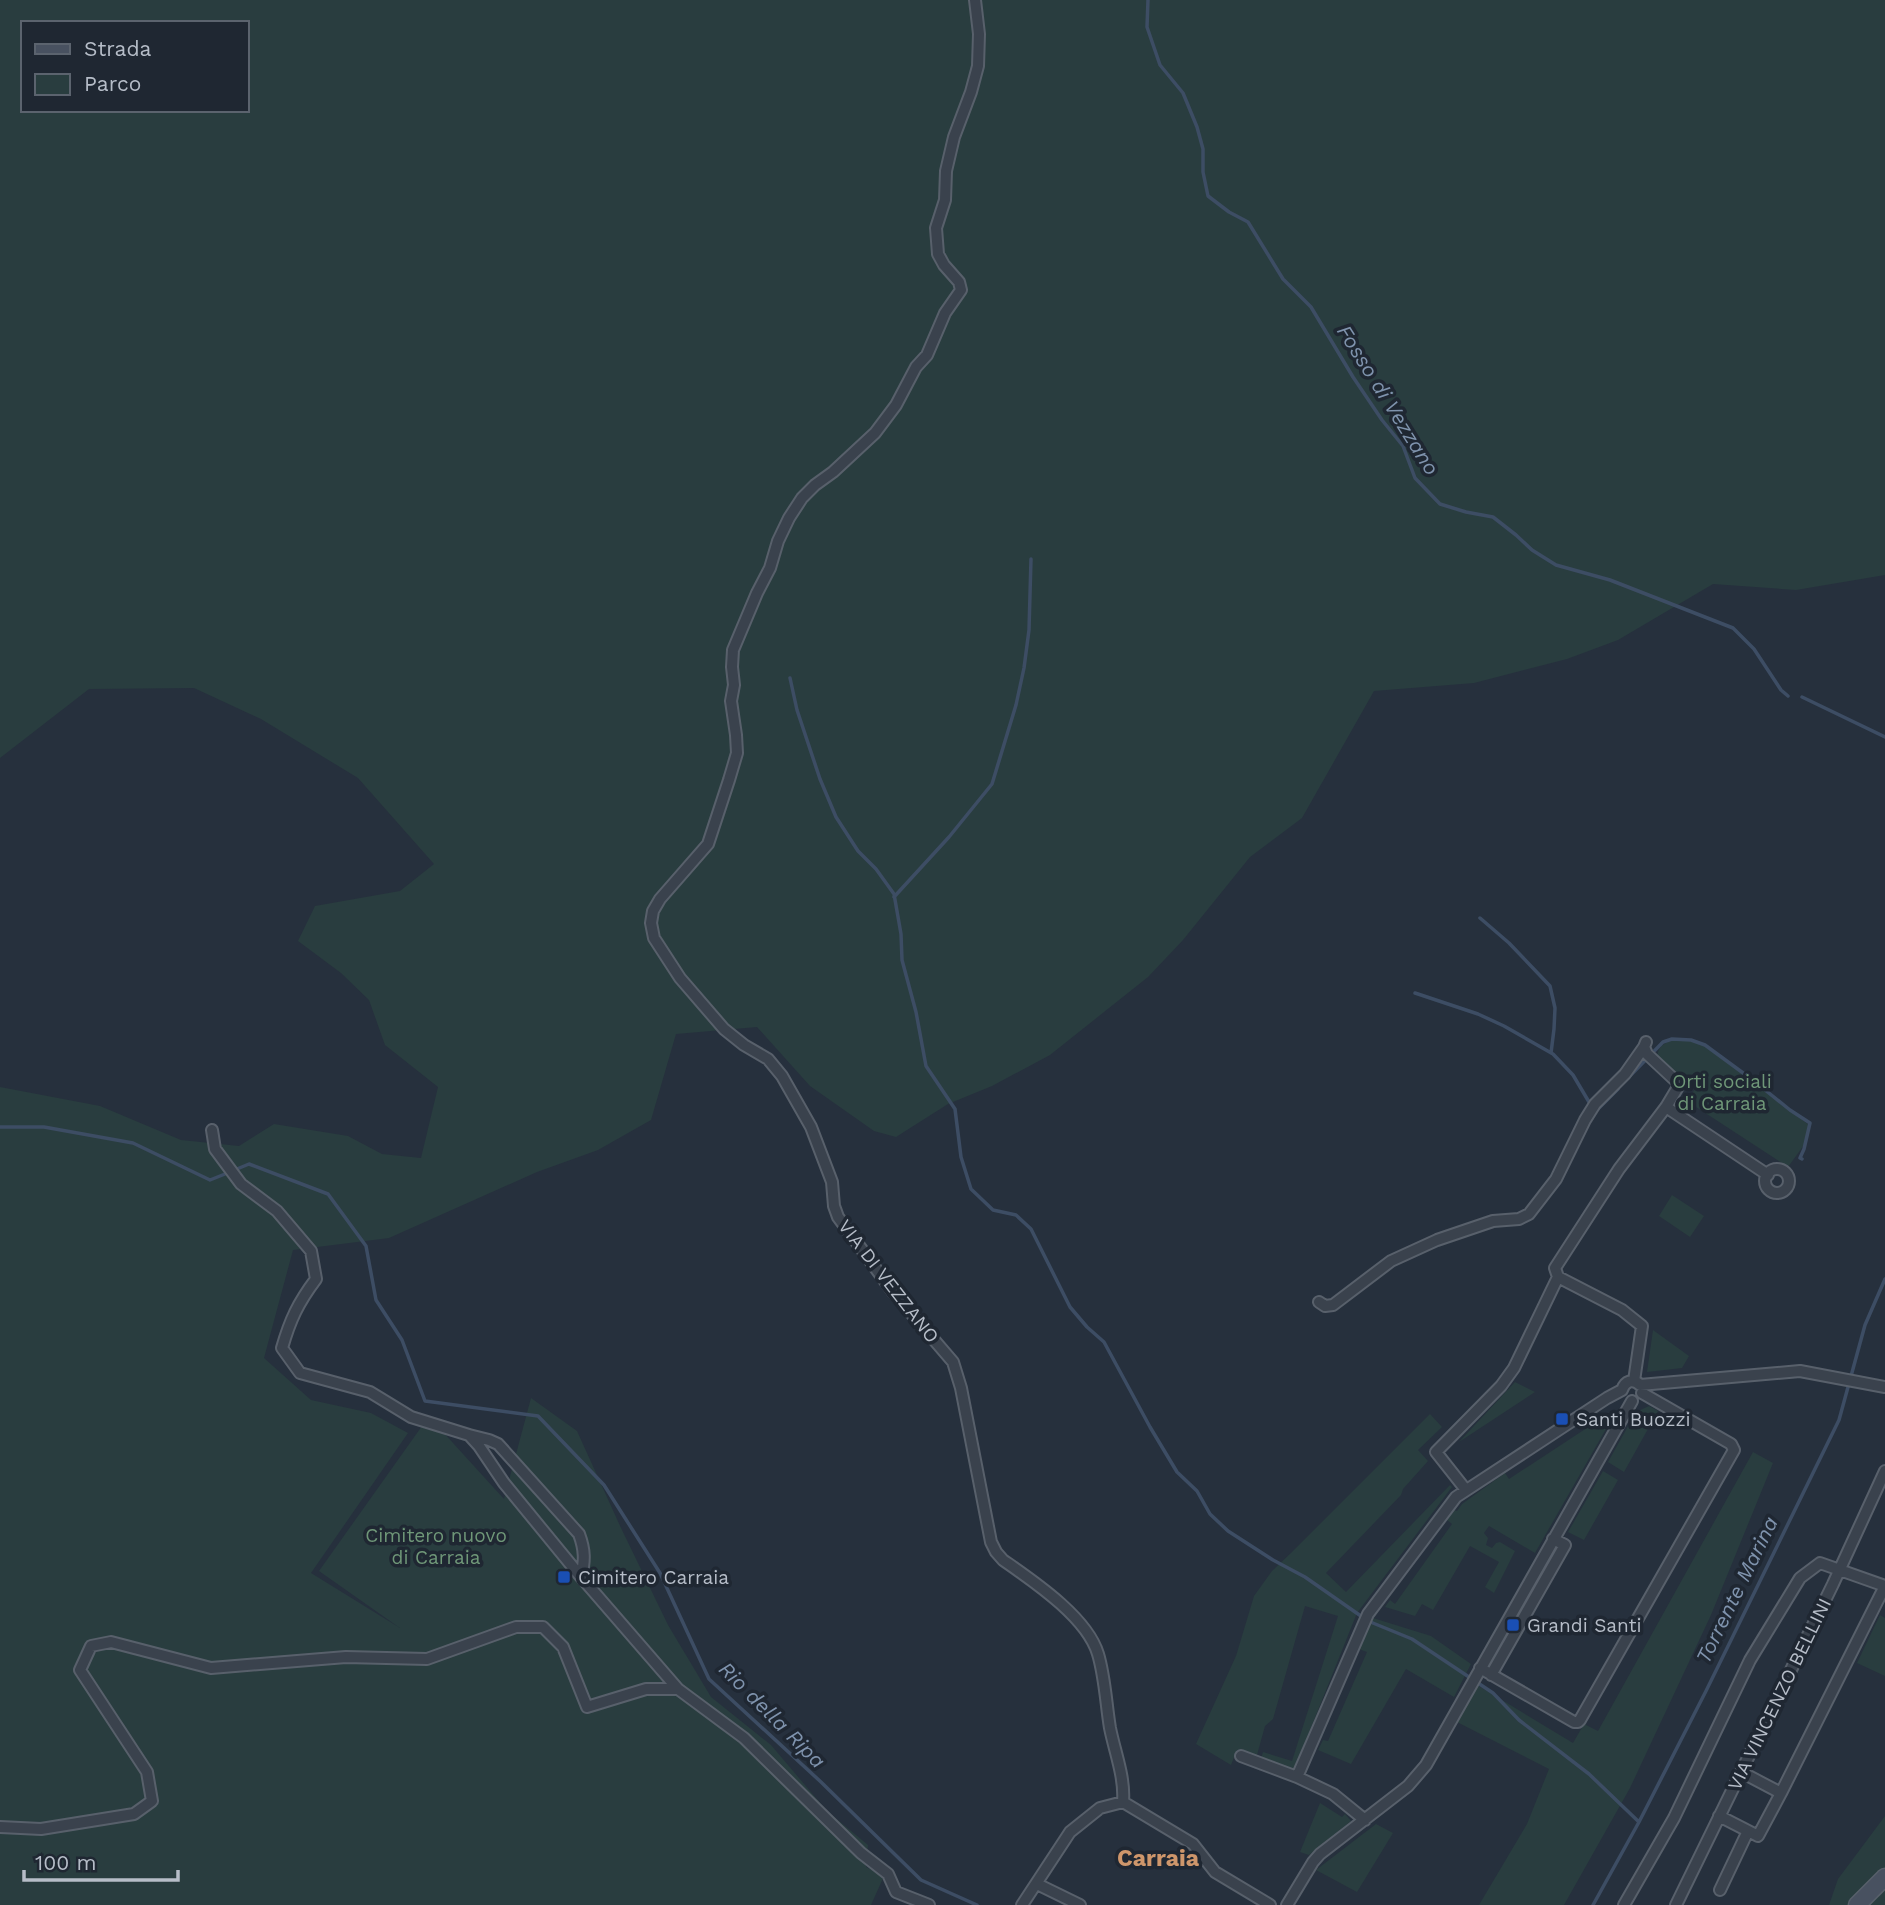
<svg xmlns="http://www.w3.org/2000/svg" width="1885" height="1905" viewBox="0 0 1885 1905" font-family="'Work Sans',sans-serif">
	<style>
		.green { fill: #293d3f; fill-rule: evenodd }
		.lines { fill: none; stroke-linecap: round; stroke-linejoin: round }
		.stream { stroke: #3d4d64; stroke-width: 3.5 }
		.street-casing { stroke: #58606b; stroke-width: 14 }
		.secondary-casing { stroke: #58606b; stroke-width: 19 }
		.street { stroke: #3a424d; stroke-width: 10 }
		.secondary { stroke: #485160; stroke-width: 16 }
		.transit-dot { fill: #1a4fb4; stroke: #1f2732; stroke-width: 2.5 }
		.labels { text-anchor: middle; stroke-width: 7; stroke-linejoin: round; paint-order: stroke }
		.park-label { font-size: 19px; fill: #6f9778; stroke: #1f2732 }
		.street-label { font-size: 19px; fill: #b6bdc8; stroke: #1f2732 }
		.poi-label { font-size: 19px; fill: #b6bdc8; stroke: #1f2732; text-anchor: start }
		.water-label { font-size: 21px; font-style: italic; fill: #7f93ad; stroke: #1f2732 }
		.quarter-label { font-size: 23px; font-weight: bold; fill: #ce966b; stroke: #1f2732 }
	</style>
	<rect width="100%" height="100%" fill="#26303d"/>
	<path class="green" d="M0 0H1885V575L1796 590 1713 584 1618 640 1567 659 1474 683 1374 691 1302 818 1250 857 1183 940 1148 977 1050 1055 992 1086 948 1104 896 1137 874 1131 810 1086 757 1027 676 1034 651 1120 598 1150 537 1172 389 1238 293 1250 264 1358 311 1400 371 1413 408 1433 311 1573 400 1628 319 1571 422 1426 443 1432 504 1499 531 1398 577 1431 621 1528 668 1625 711 1697 771 1745 827 1811 868 1845 866 1867 884 1876 871 1905H0V1087L100 1106 181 1140 239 1146 274 1124 348 1136 382 1154 421 1158 438 1087 385 1045 369 1000 341 973 298 941 315 906 400 891 434 864 358 778 261 719 194 688 89 689 0 758ZM23 23H247V110H23Z
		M1684 1039 1705 1045 1809 1125 1804 1145 1788 1167 1687 1101 1695 1089 1666 1068 1657 1058C1658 1042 1671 1040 1684 1039Z
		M1672 1195 1704 1216 1690 1237 1659 1216Z
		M1653 1330 1689 1356 1682 1368 1647 1372Z
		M1515 1382 1535 1392 1459 1442Z
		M1649 1406 1658 1411 1624 1472 1608 1462 1636 1412Z
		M1430 1414 1442 1427 1418 1450 1428 1461 1403 1489 1401 1495 1326 1573 1346 1592 1450 1485 1452 1487 1357 1613 1294 1770 1261 1759 1263 1752 1292 1761 1338 1616 1305 1606 1273 1719 1265 1726 1257 1755 1237 1750 1231 1765 1196 1744 1236 1656 1254 1596 1272 1571 1292 1552Z
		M1605 1416 1610 1422 1535 1553 1489 1526 1484 1533 1488 1538 1486 1545 1492 1548 1496 1543 1500 1542 1515 1551 1494 1593 1485 1587 1499 1562 1470 1546 1433 1610 1422 1604 1415 1616 1385 1607 1390 1600 1395 1604 1452 1524 1447 1520 1454 1510 1457 1511 1462 1504 1505 1473 1509 1479Z
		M1753 1452 1773 1463 1711 1615 1630 1788 1564 1905H1479L1527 1824 1549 1769 1457 1722 1477 1685 1573 1743 1584 1724 1598 1731Z
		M1603 1471 1618 1480 1584 1540 1568 1532Z
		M1880 1615 1885 1618V1676L1857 1663Z
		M1373 1618 1431 1636 1471 1664 1454 1697 1406 1669 1351 1764 1318 1750 1323 1740 1328 1741 1367 1652 1359 1649Z
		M1320 1803 1342 1817 1345 1814 1351 1821 1309 1855 1300 1852Z
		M1885 1816V1905H1829L1838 1879Z
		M1376 1824 1393 1833 1357 1892 1316 1870Z"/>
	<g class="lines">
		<path class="stream" d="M1148 0 1147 27 1160 65 1183 93 1197 127 1203 149V172L1208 196 1229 212 1248 222 1283 279 1311 307 1353 377 1382 420 1403 446 1415 478 1440 504 1466 512 1493 517 1516 535 1532 550 1556 565 1610 580 1733 628 1754 649 1781 690 1788 696
			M790 678 797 710 820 779 836 817 858 851 876 869 894 894 901 934 902 960 916 1012 926 1066 955 1109 961 1157 971 1189 993 1210 1016 1215 1031 1229 1070 1307 1087 1327 1104 1342 1150 1427 1177 1472 1197 1491 1210 1514 1228 1531 1273 1560 1305 1577 1368 1621 1412 1639 1493 1693 1519 1720 1589 1774 1639 1822
			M1802 697 1885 737
			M894 897 949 837 992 784 1016 705 1024 668 1029 630 1031 559
			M1480 918 1509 943 1550 986 1555 1008 1554 1029 1551 1053
			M1415 993 1478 1014 1504 1026 1553 1054 1573 1075 1589 1102 1597 1110 1618 1089
			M1628 1078 1663 1042 1672 1039 1691 1040 1705 1045 1754 1081 1790 1110 1810 1123 1804 1149 1800 1158 1802 1159
			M0 1127H44L133 1143 210 1180 225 1174
			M237 1169 249 1164 328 1194 366 1246 376 1300 402 1340 425 1401 538 1416 604 1485 660 1573 709 1679 821 1782 921 1880 977 1905
			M1593 1905 1639 1822 1706 1691 1839 1420 1865 1325 1885 1279"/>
		<defs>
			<path id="street" d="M975 0 979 34 978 66 971 92 954 137 946 171 945 200 936 228 938 254 944 265 959 282 961 290 945 313 927 355 916 367 896 405 875 433 833 472 815 485 802 498 789 518 778 541 770 568 757 593 733 650 732 667 734 685 731 701 736 735 737 753 729 780 708 844 660 899 653 911 651 923 654 938 680 978 724 1029 744 1045 768 1059 782 1076 811 1127 832 1182 834 1206 838 1217 893 1292 953 1362 961 1388 991 1542 996 1552 1003 1560C1033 1581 1087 1617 1098 1654 1105 1677 1106 1704 1110 1728 1115 1753 1125 1777 1123 1802
				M1666 1107 1768 1175
				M212 1130 215 1149 241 1184 277 1211 311 1251 316 1279C298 1303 290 1320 282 1348L300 1373 370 1392 411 1417 469 1435 479 1446 504 1483 581 1577 678 1689 744 1738 861 1853 888 1874 896 1892 929 1905
				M1765 1181a12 12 0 1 1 24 0a12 12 0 1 1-24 0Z
				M1558 1277 1622 1310 1642 1326 1634 1381
				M1319 1302 1325 1306 1333 1305 1391 1261 1437 1240 1493 1221 1519 1219 1529 1214 1556 1179 1585 1120 1595 1104 1625 1074 1644 1047
				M469 1435 489 1440 498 1444 579 1534C585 1550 585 1561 581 1577
				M1466 1490 1436 1452 1501 1386 1514 1368 1558 1277 1555 1268 1619 1169 1666 1107 1678 1087 1677 1082 1647 1054 1644 1047 1646 1042
				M1480 1668 1574 1722H1578L1580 1720 1734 1450 1731 1444 1642 1393
				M1491 1675 1565 1545 1553 1539
				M1241 1756 1297 1777
				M1741 1772 1781 1793 1885 1586
				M1123 1802 1193 1844 1215 1872 1270 1905
				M1719 1816 1758 1836 1781 1793
				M1365 1820 1333 1794 1297 1777 1368 1614 1456 1497 1607 1398 1622 1390C1625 1381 1633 1378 1640 1385L1800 1371 1885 1387
				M0 1827 41 1829 134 1814 152 1801 147 1772 80 1670 91 1646 111 1642 211 1668 346 1657 427 1659 516 1627H543L563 1647 587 1707 646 1689H678
				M1037 1884 1080 1905
				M1720 1890 1748 1831
				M1022 1905 1070 1832 1100 1808 1123 1802
				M1287 1905 1313 1862 1320 1854 1408 1786 1426 1765 1632 1401
				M1624 1905 1674 1818 1750 1660 1800 1578 1820 1563 1885 1586
				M1676 1905 1833 1584 1885 1471"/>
			<path id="secondary" d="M1857 1905 1885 1877"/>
		</defs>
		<use href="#street" class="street-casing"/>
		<use href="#secondary" class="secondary-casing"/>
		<use href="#street" class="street"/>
		<use href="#secondary" class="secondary"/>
	</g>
	<g class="transit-dot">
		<rect x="1555" y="1412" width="14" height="14" rx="3.5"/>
		<rect x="557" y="1570" width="14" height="14" rx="3.5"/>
		<rect x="1506" y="1618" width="14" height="14" rx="3.5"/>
	</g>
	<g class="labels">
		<g class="park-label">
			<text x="1722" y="1088">Orti sociali<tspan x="1722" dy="22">di Carraia</tspan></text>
			<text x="436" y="1542">Cimitero nuovo<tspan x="436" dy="22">di Carraia</tspan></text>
		</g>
		<g class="street-label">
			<text transform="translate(889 1281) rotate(52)" y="7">VIA DI VEZZANO</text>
			<text transform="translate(1779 1694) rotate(-64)" y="7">VIA VINCENZO BELLINI</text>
		</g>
		<g class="poi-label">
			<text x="1576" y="1426">Santi Buozzi</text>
			<text x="578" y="1584">Cimitero Carraia</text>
			<text x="1527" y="1632">Grandi Santi</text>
		</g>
		<g class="water-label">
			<text transform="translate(1388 400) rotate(58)" y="7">Fosso di Vezzano</text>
			<text transform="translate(1737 1590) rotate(-64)" y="7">Torrente Marina</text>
			<text transform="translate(772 1715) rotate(45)" y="7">Rio della Ripa</text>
		</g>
		<g class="quarter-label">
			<text x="1158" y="1866">Carraia</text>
		</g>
	</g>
	<rect x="21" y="21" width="228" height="91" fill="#1f2732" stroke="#5b636e" stroke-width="2"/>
	<rect x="35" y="44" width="35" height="10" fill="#485160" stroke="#5b636e" stroke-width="2"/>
	<text x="84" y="56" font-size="21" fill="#b6bdc8">Strada</text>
	<rect x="35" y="74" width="35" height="21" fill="#293d3f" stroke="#5b636e" stroke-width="2"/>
	<text x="84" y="91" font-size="21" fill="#b6bdc8">Parco</text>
	<path d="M24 1870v10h154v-10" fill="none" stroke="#b6bdc8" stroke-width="3.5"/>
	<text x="35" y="1870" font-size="21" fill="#b6bdc8" stroke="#1f2732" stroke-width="5" paint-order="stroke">100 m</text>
</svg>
